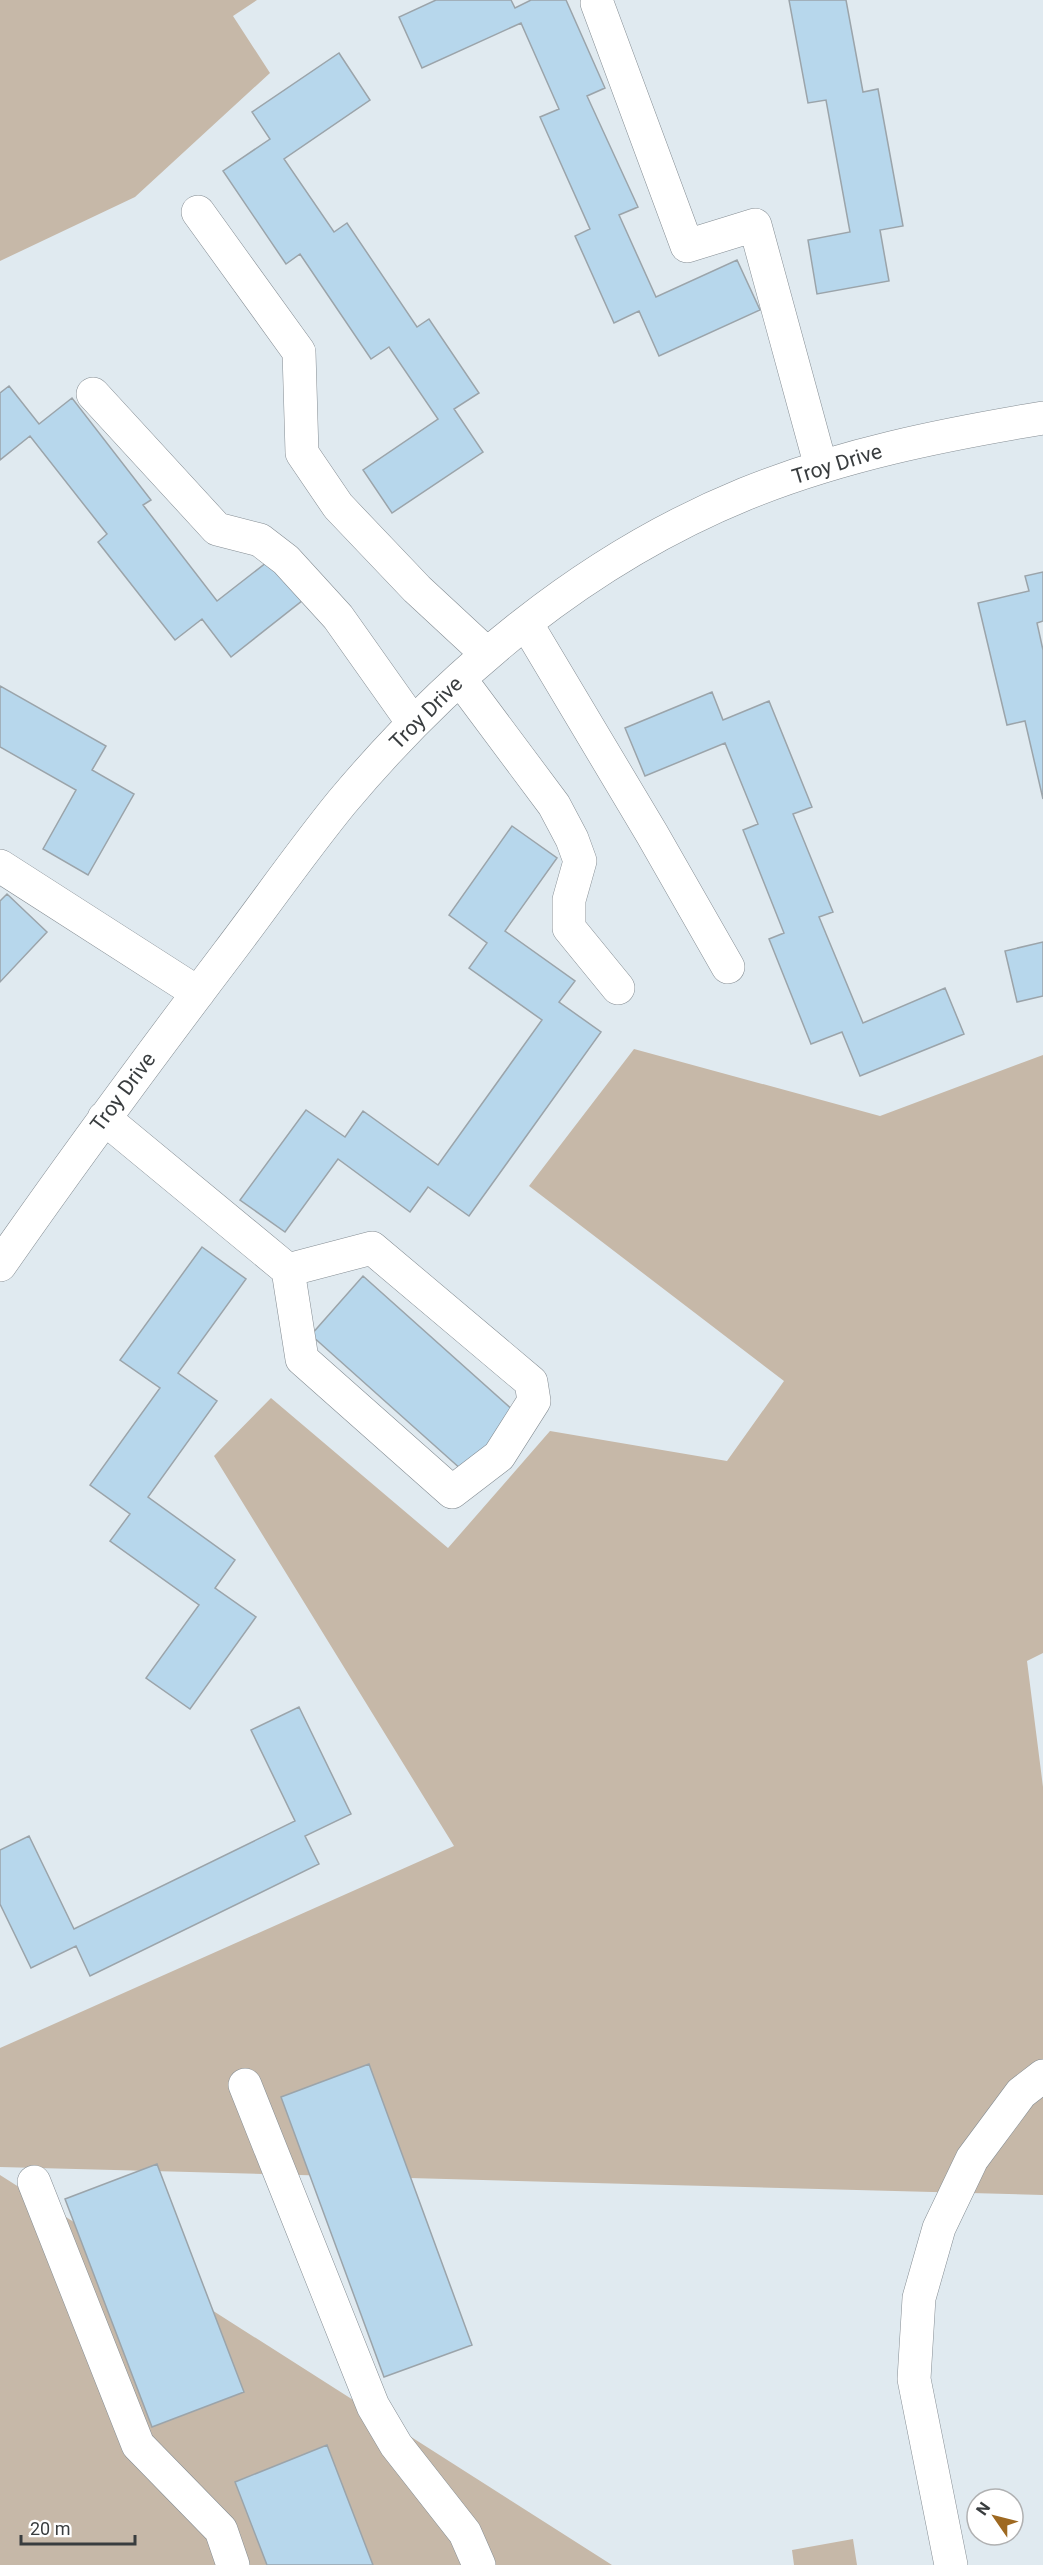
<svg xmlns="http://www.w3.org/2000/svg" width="1043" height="2565" viewBox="0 0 1043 2565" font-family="Roboto,sans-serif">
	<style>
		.green { fill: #c6b8a8 }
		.building { fill: #b7d7ec; stroke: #9ba4aa; stroke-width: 1.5 }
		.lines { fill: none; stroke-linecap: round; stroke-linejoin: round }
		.minor-casing { stroke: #858d93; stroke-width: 34 }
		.minor { stroke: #fff; stroke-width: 33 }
		.labels { text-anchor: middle; stroke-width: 4.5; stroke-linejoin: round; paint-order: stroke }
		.street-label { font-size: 21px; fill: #393d3f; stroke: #fff }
	</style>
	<rect width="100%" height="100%" fill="#e0eaf0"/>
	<path class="green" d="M0 0H257L233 16 270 73 135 197 0 261Z
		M634 1049 880 1116 1043 1055V1653L1027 1661 1043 1787V2195L0 2167V2048L454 1846 214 1456 271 1398 448 1548 550 1431 727 1461 784 1381 529 1186Z
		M0 2175 612 2565H0Z
		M853 2539 857 2565H794L792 2550Z"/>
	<path class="building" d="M436 0H511L515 8 531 0H566L605 88 587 96 638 207 619 215 656 297 737 260 760 310 659 356 639 311 614 323 575 236 590 229 540 117 559 109 521 23 422 68 399 17Z
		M789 0H846L863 92 878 89 903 226 880 230 889 281 817 294 808 240 850 232 826 100 808 103Z
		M339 53 370 100 284 159 334 232 347 223 417 327 429 319 479 393 454 409 483 452 392 513 363 470 438 419 389 347 371 359 300 254 286 264 223 171 270 139 252 112Z
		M9 386 39 424 72 398 151 500 143 505 217 601 271 559 303 600 231 657 202 619 175 640 98 542 107 534 30 436 0 460V393Z
		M1043 572V621L1037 623 1043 650V799L1025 721 1007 725 978 603 1029 591 1025 576Z
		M0 686 106 746 92 770 134 794 88 875 43 849 76 790 0 747Z
		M712 692 723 720 769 701 812 807 793 814 833 912 819 917 863 1023 945 988 964 1034 860 1076 842 1032 811 1044 769 939 784 933 743 830 758 824 725 743 645 776 625 728Z
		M512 826 557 858 505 931 575 981 559 1002 601 1032 469 1216 428 1187 410 1212 338 1159 285 1232 240 1200 306 1110 345 1137 363 1111 438 1165 542 1020 469 968 487 943 449 915Z
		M7 894 47 932 0 982V901Z
		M1043 942V996L1017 1002 1005 951Z
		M202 1247 246 1279 178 1373 217 1401 148 1497 235 1560 215 1588 256 1617 190 1709 146 1678 199 1605 110 1541 130 1514 90 1485 160 1388 120 1360Z
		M363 1276 524 1420 472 1479 311 1335Z
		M299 1707 351 1814 305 1836 319 1864 90 1976 76 1946 31 1968 0 1904V1850L29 1836 74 1929 295 1821 251 1730Z
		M369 2064 472 2345 384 2377 281 2097Z
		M157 2164 244 2392 152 2427 65 2199Z
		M327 2445 373 2565H267L235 2482Z"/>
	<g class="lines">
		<defs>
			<path id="minor" d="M597 3 687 246 755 225 821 467
				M198 212 299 352 302 453 338 506 417 589 486 653
				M93 394 217 529 260 540 286 560 338 617 413 723
				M526 623 652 834 728 967
				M460 679 554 805 572 839 580 861 569 900V928L618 988
				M0 866 198 993
				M104 1118 288 1270 302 1359 452 1492 499 1456 534 1401 531 1382 372 1248 288 1270
				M0 1265C74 1159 150 1056 228 953 266 903 302 851 342 802 451 672 586 559 745 494 841 455 941 435 1043 418
				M245 2085 373 2406 396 2445 465 2533 479 2565
				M34 2182 138 2445 221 2530 233 2565
				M951 2565 914 2379 919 2298 939 2228 972 2159 1021 2093 1043 2076"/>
		</defs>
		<use href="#minor" class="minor-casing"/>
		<use href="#minor" class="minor"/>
	</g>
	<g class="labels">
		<g class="street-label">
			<text transform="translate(837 464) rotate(-17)" y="7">Troy Drive</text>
			<text transform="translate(426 713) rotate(-45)" y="7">Troy Drive</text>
			<text transform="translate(123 1092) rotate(-53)" y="7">Troy Drive</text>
		</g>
	</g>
	<g transform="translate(995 2517) rotate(305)"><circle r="28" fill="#ffffff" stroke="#b0b1b2" stroke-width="1.5"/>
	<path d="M0-4.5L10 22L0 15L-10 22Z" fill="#9e6921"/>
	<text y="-9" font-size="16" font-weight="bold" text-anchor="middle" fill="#393d3f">N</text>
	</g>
	<path d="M21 2535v9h114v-9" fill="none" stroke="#393d3f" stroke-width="3"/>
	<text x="30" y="2535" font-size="18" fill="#393d3f" stroke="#ffffff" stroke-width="4.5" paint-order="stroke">20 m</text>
</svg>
